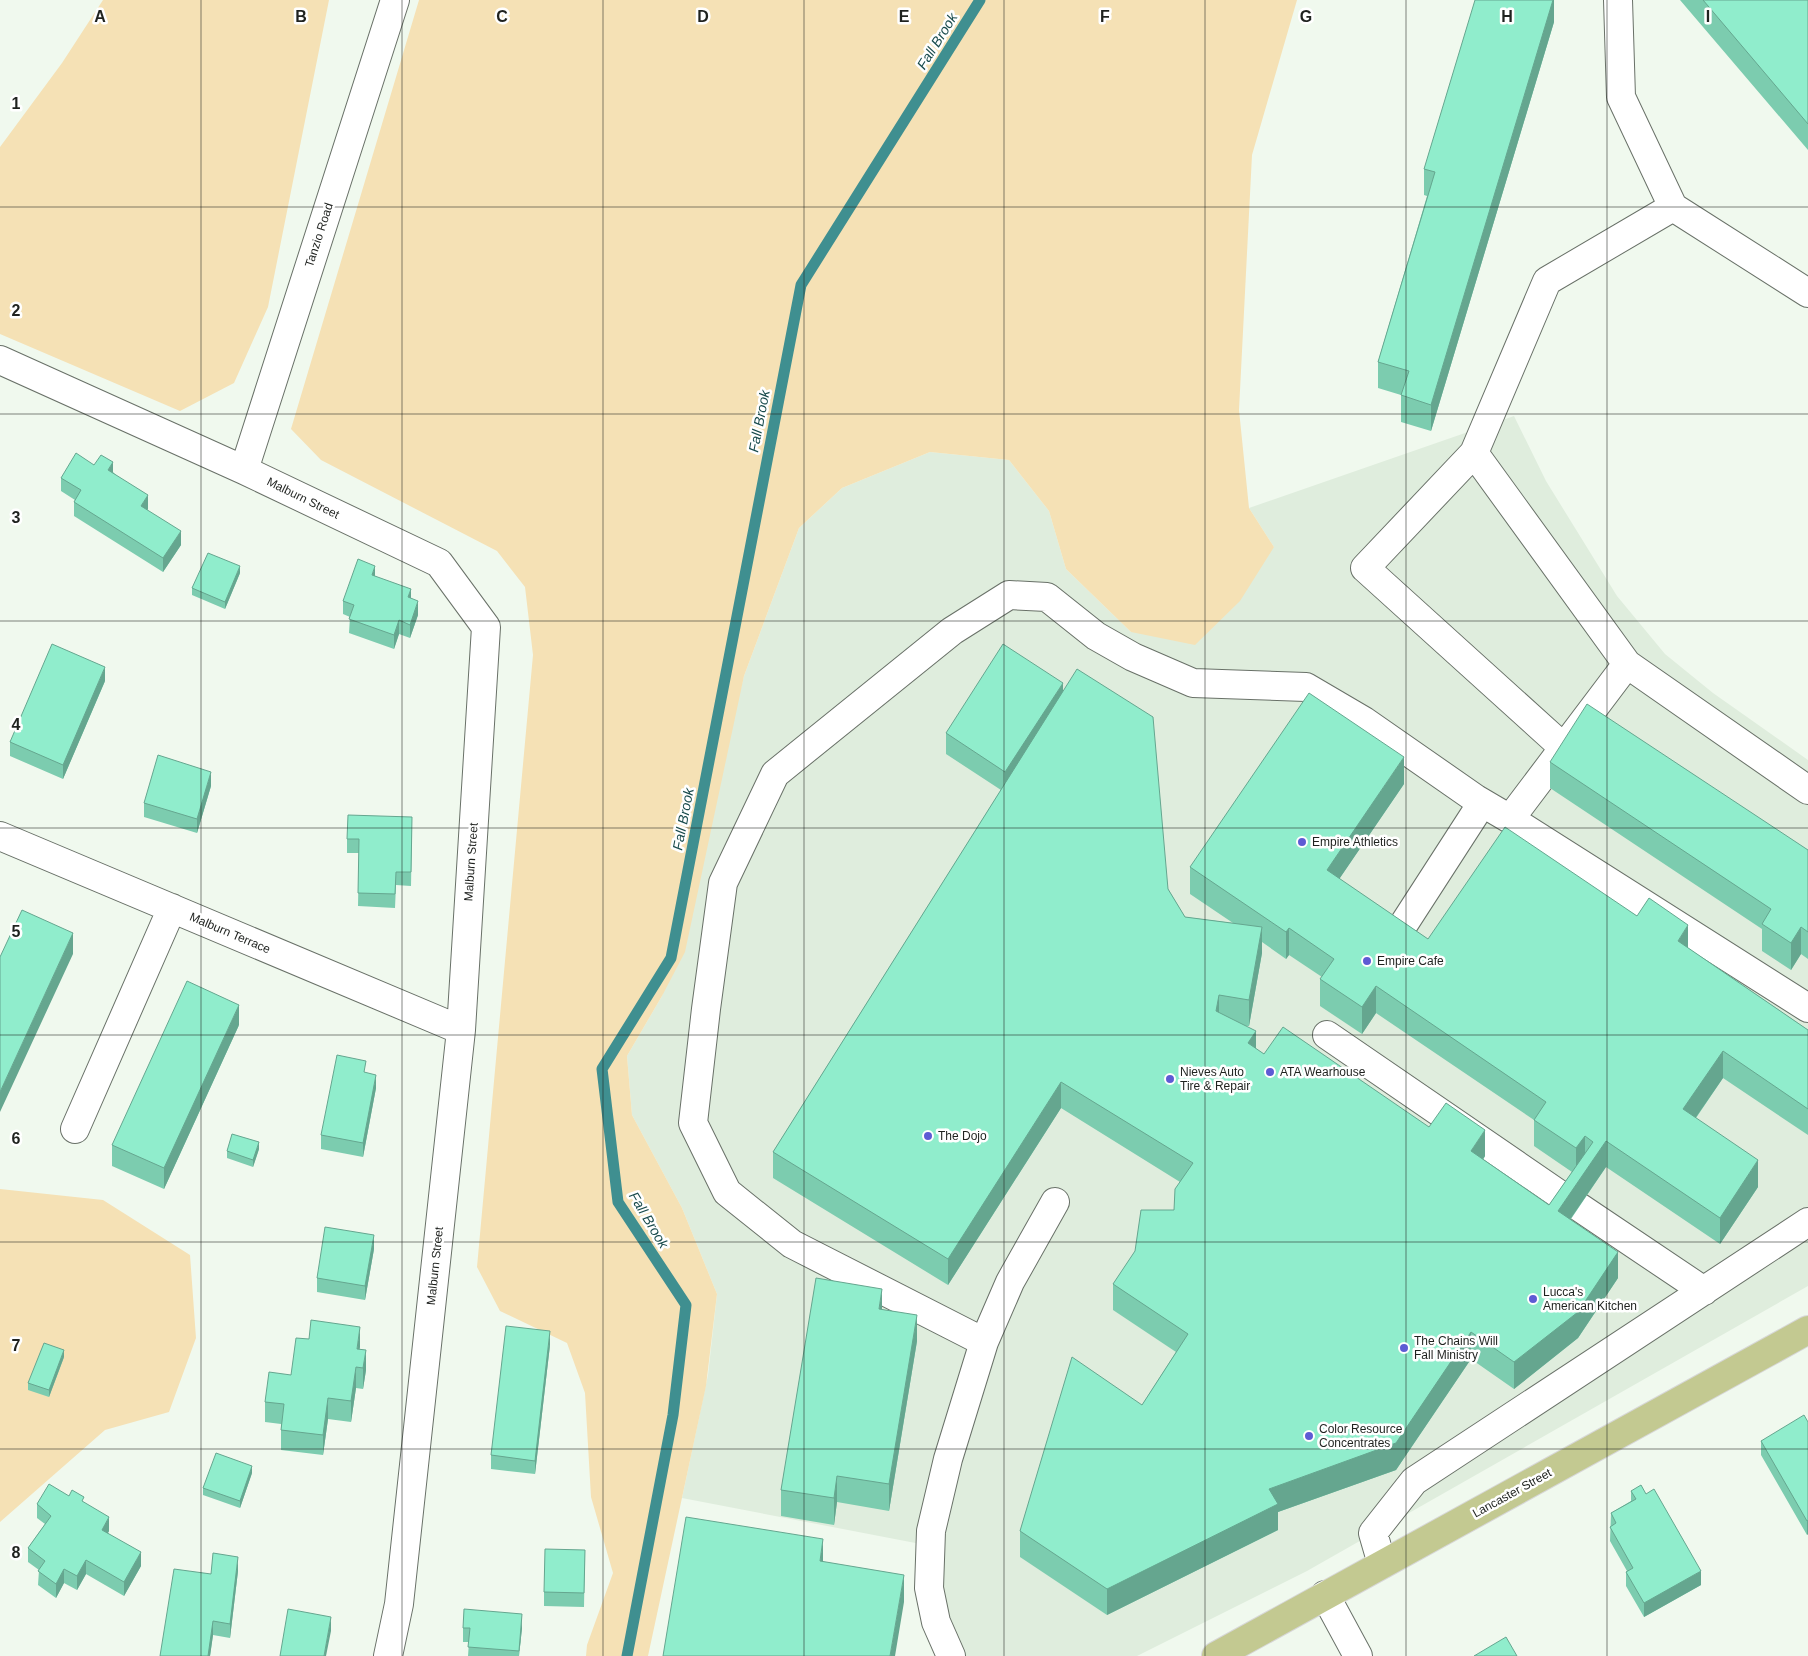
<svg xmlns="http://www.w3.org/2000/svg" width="1808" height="1656" viewBox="0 0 1808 1656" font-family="Arial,sans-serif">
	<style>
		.built { fill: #dfeddd }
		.green { fill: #f5e1b5 }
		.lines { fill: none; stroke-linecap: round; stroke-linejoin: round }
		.stream { stroke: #3f8f90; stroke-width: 11 }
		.minor-casing { stroke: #697168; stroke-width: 30 }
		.major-casing { stroke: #d7d7d7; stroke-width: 30 }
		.minor { stroke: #fff; stroke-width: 28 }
		.major { stroke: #c3c991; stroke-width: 28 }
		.wall { fill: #7cccaf; fill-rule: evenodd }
		.shaded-wall { fill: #65a68f }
		.building { fill: #90edcc; stroke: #65a68f }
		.grid { fill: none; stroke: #1f221f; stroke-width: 1; stroke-opacity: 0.55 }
		.poi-dot { fill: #5e5bd4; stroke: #fff; stroke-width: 2 }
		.labels { text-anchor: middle; stroke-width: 5; stroke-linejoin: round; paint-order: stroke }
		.street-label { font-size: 12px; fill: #1f221f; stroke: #fff }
		.poi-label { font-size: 12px; fill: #1f221f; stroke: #fff; text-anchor: start }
		.water-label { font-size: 14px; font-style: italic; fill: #194b4c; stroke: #fff }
		.grid-label { font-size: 16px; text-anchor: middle; font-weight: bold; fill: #1f221f; stroke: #fff; stroke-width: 5; stroke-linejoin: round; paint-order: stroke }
	</style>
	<rect width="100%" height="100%" fill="#f0f9ee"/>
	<path class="built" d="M1514 416 1546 481 1617 596 1665 654 1713 693 1808 760V1286L1307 1571 1137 1656H951L931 1546 682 1498 708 1375 717 1294 682 1208 632 1115 627 1056 662 996 744 676 799 528 842 488 930 452 1009 460 1049 511 1066 569 1131 632 1274 547 1249 508Z"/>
	<path class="green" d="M103 0H329L268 307 234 383 180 411 0 334V147L62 63Z
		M419 0H1297L1252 155 1239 410 1249 508 1274 547 1240 601 1195 645 1131 632 1066 569 1049 511 1009 460 930 452 842 488 799 528 744 676 685 952 662 996 627 1056 632 1115 682 1208 717 1294 706 1386 648 1656H586L587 1645 613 1573 591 1497 585 1393 567 1343 500 1311 477 1267 533 655 525 587 497 551 321 460 291 429Z
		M0 1189 103 1200 190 1255 196 1338 169 1412 105 1430 0 1522Z"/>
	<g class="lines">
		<path class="stream" d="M627 1656 673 1415 686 1305 618 1202 602 1069 671 958 801 285 980 0"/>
		<defs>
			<path id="minor" d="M1618 0 1621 97 1673 207
				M1808 293 1673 207 1547 281 1474 453 1627 664 1808 790
				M0 360 244 470 439 563 486 627 461 1030 399 1604 388 1656
				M1474 453 1365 568 1564 748
				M244 470 395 0
				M1627 664 1510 819 1808 1008
				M0 836 461 1030
				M1398 933 1482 803
				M1327 1035 1569 1201
				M75 1129 172 908
				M1579 1207 1704 1291
				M984 1342 792 1244 727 1192 693 1123 706 1009 723 883 775 774 952 631 1009 595 1047 597 1096 636 1133 657 1193 683 1306 687 1364 721 1476 799 1510 819
				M1382 1564 1373 1533 1414 1481 1808 1222
				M1325 1595 1358 1656
				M951 1656 936 1622 929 1588 931 1531 948 1459 984 1342 1010 1282 1055 1202"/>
			<path id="major" d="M1216 1656 1808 1330"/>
		</defs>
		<use href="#minor" class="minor-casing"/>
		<use href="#major" class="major-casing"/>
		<use href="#minor" class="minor"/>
		<use href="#major" class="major"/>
	</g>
	<path class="wall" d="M1554 0V22L1431 431 1401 422V395L1378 388V362L1427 196 1424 195V169Z
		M1680 0H1808V150Z
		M113 472 148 509 147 510 181 545 163 572 74 516V502L75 500 61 491V478Z
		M240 573 225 609 192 595V588Z
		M375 576 411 599 418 615 410 638 399 634 394 649 349 633 350 617 343 614V601Z
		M105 681 63 779 10 756V742Z
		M1063 692 1168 889 1185 917 1233 923 1190 894V867L1404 784 1339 879 1428 939 1637 916 1688 948 1808 1030V1135L1723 1078 1696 1118 1758 1187 1720 1244 1606 1167 1571 1219 1618 1278 1578 1338 1514 1389 1471 1359 1396 1470 1278 1512V1530L1107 1615 1020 1557V1531L1142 1405 1176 1352 1113 1310V1284L1174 1210 1180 1182 1061 1108 948 1285 773 1178V1152L1001 790 946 754V733ZM1262 942 1286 959 1289 955 1322 977 1320 979V1006L1362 1034 1376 1013 1534 1120V1146L1572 1172 1549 1205 1483 1160 1485 1156 1429 1127 1264 1054 1256 1049 1246 1026H1249L1262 953Z
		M1550 762 1808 850V959L1801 954 1791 970 1762 951V929L1550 788Z
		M211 786 197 833 144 817V803Z
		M412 830 411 886 396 885 395 908 358 906 359 853H347V839Z
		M239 1025 164 1189 112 1166V1145Z
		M366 1073 376 1088 363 1157 321 1149V1135Z
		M259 1149 253 1167 227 1158V1151Z
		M374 1249 365 1300 317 1292V1278Z
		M882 1309 917 1341 889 1511 837 1502 834 1525 781 1516V1490Z
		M550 1345 535 1474 491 1469V1455Z
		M360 1349 366 1370 363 1389 356 1388 351 1422 328 1419 323 1455 281 1450V1424L265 1422V1402L291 1375Z
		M64 1357 49 1397 28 1390V1383Z
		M1808 1422V1534L1807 1535 1761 1455V1441Z
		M252 1473 240 1508 203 1495V1488Z
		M1631 1491 1701 1585 1644 1617 1626 1586V1572L1627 1571 1610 1541 1611 1513 1631 1501Z
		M69 1496 84 1503 109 1531 108 1533 141 1566 124 1596 86 1574 77 1590 64 1583 56 1598 38 1585 39 1570 28 1562V1548L45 1524 37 1518V1504Z
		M585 1550 584 1607 544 1606V1592Z
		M238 1571 230 1638 213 1635 210 1656H160L211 1574Z
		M463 1628H522L519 1656H468L469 1642H463Z"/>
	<path class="shaded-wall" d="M1553 0H1554V22L1431 431V405Z
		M113 462V476L108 470Z
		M148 495V509L141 519V506Z
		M181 531V545L163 572V558Z
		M240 566V573L225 609V602Z
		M375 566V579L372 575Z
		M411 589V602L408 597Z
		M418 601V615L410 638V625Z
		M399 620V634L394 649V635Z
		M105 667V681L63 779V765Z
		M1063 683V703L1005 792V772Z
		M1404 757V784L1327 897V870Z
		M211 772V786L197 833V819Z
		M1688 925V951L1678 941Z
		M1262 927V953L1249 1026V1000Z
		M1801 927V954L1791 970V943Z
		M1289 928V955L1286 959V932Z
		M73 933V954L0 1112V1092Z
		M1376 986V1013L1362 1034V1007Z
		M1219 995V1022L1216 1011Z
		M239 1005V1025L164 1189V1168Z
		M1256 1031V1057L1248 1043Z
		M1723 1051V1078L1683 1136V1109Z
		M376 1075V1088L363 1157V1143Z
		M1061 1082V1108L948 1285V1259Z
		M1485 1130V1156L1471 1178V1151Z
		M1585 1136V1162L1576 1175V1148Z
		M1606 1141V1167L1558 1237V1211Z
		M259 1142V1149L253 1167V1160Z
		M1758 1160V1187L1720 1244V1218Z
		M374 1235V1249L365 1300V1286Z
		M1618 1252V1278L1578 1338 1514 1389V1362Z
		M882 1289V1315L879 1309Z
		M917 1315V1341L889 1511V1484Z
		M360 1327V1347L357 1369V1349Z
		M550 1331V1345L535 1474V1461Z
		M1471 1332V1359L1396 1470 1278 1512V1530L1107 1615V1589L1269 1489Z
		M64 1350V1357L49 1397V1390Z
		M366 1350V1370L363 1389V1368Z
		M356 1367V1388L351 1422V1401Z
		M328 1398V1419L323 1455V1435Z
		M252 1466V1473L240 1508V1501Z
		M837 1476V1502L834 1525V1498Z
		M109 1517V1531L102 1544V1530Z
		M1808 1520V1534L1807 1535V1521Z
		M823 1539V1566L820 1561Z
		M141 1552V1566L124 1596V1582Z
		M238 1557V1571L230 1638V1624Z
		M86 1560V1574L77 1590V1576Z
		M64 1569V1583L56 1598V1584Z
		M1701 1571V1585L1644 1617V1603Z
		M904 1575V1602L895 1656H890Z
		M522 1614V1628L519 1656Z
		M331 1617V1631L326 1656H324Z
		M213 1621V1635L210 1656H208Z"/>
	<path class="building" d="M1475 0H1553L1431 405 1401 395 1409 371 1378 362 1435 172 1424 169Z
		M1703 0H1808V124Z
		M76 453 94 465 101 455 113 462 108 470 148 495 141 506 181 531 163 558 74 502 81 490 61 478Z
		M208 553 240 566 225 602 192 588Z
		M358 559 375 566 372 575 411 589 408 597 418 601 410 625 399 620 394 635 349 619 354 605 343 601Z
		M52 644 105 667 63 765 10 742Z
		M1003 644 1063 683 1005 772 946 733Z
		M1077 669 1153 717 1168 889 1185 917 1262 927 1249 1000 1219 995 1216 1011 1256 1031 1248 1043 1264 1054 1283 1027 1429 1127 1446 1103 1485 1130 1471 1151 1549 1205 1593 1142 1585 1136 1576 1148 1534 1120 1546 1102 1376 986 1362 1007 1320 979 1334 959 1289 928 1286 932 1190 867 1309 693 1404 757 1327 870 1428 939 1505 827 1637 916 1649 898 1688 925 1678 941 1808 1030V1109L1723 1051 1683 1109 1758 1160 1720 1218 1606 1141 1558 1211 1618 1252 1578 1312 1514 1362 1471 1332 1396 1443 1269 1489 1278 1504 1107 1589 1020 1531 1072 1357 1142 1405 1188 1334 1113 1284 1135 1251 1141 1210H1174L1175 1189 1193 1163 1061 1082 948 1259 773 1152Z
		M1587 704 1808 850V932L1801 927 1791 943 1762 924 1771 909 1550 762Z
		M158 755 211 772 197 819 144 803Z
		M348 815 412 817 411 872H396L395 894 358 893 359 839H347Z
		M22 910 73 933 0 1092V957Z
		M187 981 239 1005 164 1168 112 1145Z
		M337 1055 366 1061 364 1072 376 1075 363 1143 321 1135Z
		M232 1134 259 1142 253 1160 227 1151Z
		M325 1227 374 1235 365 1286 317 1278Z
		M816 1278 882 1289 879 1309 917 1315 889 1484 837 1476 834 1498 781 1490Z
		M311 1320 360 1327 357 1349 366 1350 363 1368 356 1367 351 1401 328 1398 323 1435 281 1430 284 1404 265 1402 269 1372 291 1375 296 1338 309 1339Z
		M506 1326 550 1331 535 1461 491 1455Z
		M44 1343 64 1350 49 1390 28 1383Z
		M1804 1415 1808 1422V1520L1807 1521 1761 1441Z
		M216 1453 252 1466 240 1501 203 1488Z
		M49 1484 69 1496 72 1490 84 1497 82 1501 109 1517 102 1530 141 1552 124 1582 86 1560 77 1576 64 1569 56 1584 38 1571 45 1561 28 1548 51 1516 37 1504Z
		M1641 1485 1646 1494 1654 1489 1701 1571 1644 1603 1626 1572 1633 1568 1610 1527 1616 1523 1611 1513 1636 1499 1631 1491Z
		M686 1517 823 1539 820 1561 904 1575 890 1656H663Z
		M545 1549 585 1550 584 1593 544 1592Z
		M213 1553 238 1557 230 1624 213 1621 208 1656H160L174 1569 211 1574Z
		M288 1609 331 1617 324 1656H280Z
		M464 1609 522 1614 519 1651 468 1647 470 1628H463Z
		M1506 1637 1517 1656H1474Z"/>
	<path class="grid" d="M201 0V1656M402 0V1656M603 0V1656M804 0V1656M1004 0V1656M1205 0V1656M1406 0V1656M1607 0V1656M0 207H1808M0 414H1808M0 621H1808M0 828H1808M0 1035H1808M0 1242H1808M0 1449H1808"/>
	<g class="poi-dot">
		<circle cx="1302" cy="842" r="5"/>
		<circle cx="1367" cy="961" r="5"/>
		<circle cx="1270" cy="1072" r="5"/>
		<circle cx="1170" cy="1079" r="5"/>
		<circle cx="928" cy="1136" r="5"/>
		<circle cx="1533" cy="1299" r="5"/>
		<circle cx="1404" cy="1348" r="5"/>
		<circle cx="1309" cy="1436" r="5"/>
	</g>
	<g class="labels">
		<g class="street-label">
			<text transform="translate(319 235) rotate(-72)" y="4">Tanzio Road</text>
			<text transform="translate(303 498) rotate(26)" y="4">Malburn Street</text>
			<text transform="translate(471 862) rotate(-86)" y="4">Malburn Street</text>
			<text transform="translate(230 933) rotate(23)" y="4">Malburn Terrace</text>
			<text transform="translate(435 1266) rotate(-84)" y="4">Malburn Street</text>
			<text transform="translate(1512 1493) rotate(-29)" y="4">Lancaster Street</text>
		</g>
		<g class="poi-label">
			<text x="1312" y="846">Empire Athletics</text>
			<text x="1377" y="965">Empire Cafe</text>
			<text x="1180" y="1076">Nieves Auto<tspan x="1180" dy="14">Tire &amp; Repair</tspan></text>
			<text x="1280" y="1076">ATA Wearhouse</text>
			<text x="938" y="1140">The Dojo</text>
			<text x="1543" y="1296">Lucca's<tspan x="1543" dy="14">American Kitchen</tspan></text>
			<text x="1414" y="1345">The Chains Will<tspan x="1414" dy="14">Fall Ministry</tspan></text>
			<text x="1319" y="1433">Color Resource<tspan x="1319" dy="14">Concentrates</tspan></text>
		</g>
		<g class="water-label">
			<text transform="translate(937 41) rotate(-58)" y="5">Fall Brook</text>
			<text transform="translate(759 421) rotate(-79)" y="5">Fall Brook</text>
			<text transform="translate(683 819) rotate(-79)" y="5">Fall Brook</text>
			<text transform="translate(649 1220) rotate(59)" y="5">Fall Brook</text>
		</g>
	</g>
	<g class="grid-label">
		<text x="100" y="22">A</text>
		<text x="301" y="22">B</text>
		<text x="502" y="22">C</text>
		<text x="703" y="22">D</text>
		<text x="904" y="22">E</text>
		<text x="1105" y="22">F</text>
		<text x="1306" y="22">G</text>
		<text x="1507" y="22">H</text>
		<text x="1708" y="22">I</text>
		<text x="16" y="109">1</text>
		<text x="16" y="316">2</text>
		<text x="16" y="523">3</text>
		<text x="16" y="730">4</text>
		<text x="16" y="937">5</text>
		<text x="16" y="1144">6</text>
		<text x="16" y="1351">7</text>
		<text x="16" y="1558">8</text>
	</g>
</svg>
